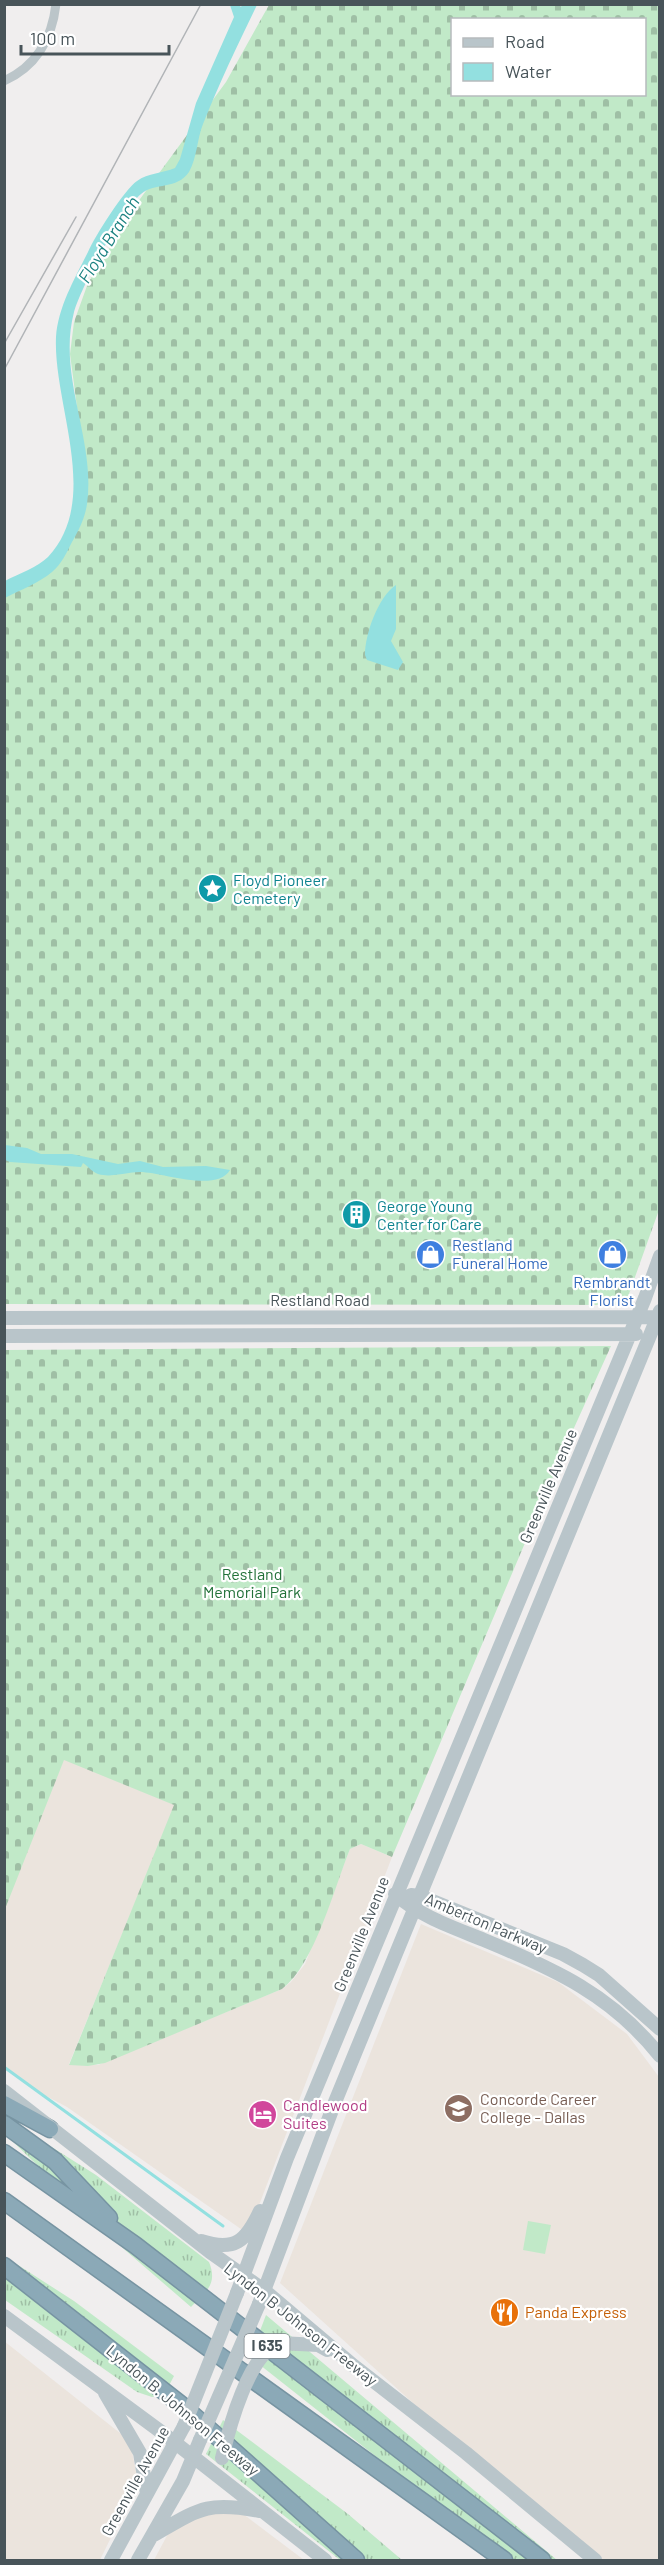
<svg xmlns="http://www.w3.org/2000/svg" width="664" height="2565" viewBox="0 0 664 2565" font-family="Barlow,sans-serif">
	<style>
		.commercial { fill: #ebe4dd }
		.grass { fill: url(#grass-tufts) }
		.cemetery { fill: url(#cemetery-stones); fill-rule: evenodd }
		.pitch { fill: #c1e9c8 }
		.water { fill: #93e0e0 }
		.lines { fill: none; stroke-linecap: round; stroke-linejoin: round }
		.stream { stroke: #93e0e0; stroke-width: 3 }
		.highway-casing { stroke: #7794a2; stroke-width: 19 }
		.street { stroke: #bbc5c9; stroke-width: 9 }
		.secondary { stroke: #b9c5ca; stroke-width: 14 }
		.highway { stroke: #8ba9b7; stroke-width: 16 }
		.tram { stroke: #b1b4b7; stroke-width: 1.5 }
		.secondary-bridge { stroke: #b9c5ca; stroke-width: 14 }
		.labels { text-anchor: middle; stroke-width: 4.5; stroke-linejoin: round; paint-order: stroke }
		.shield { fill: #fff; stroke: #7f878b; stroke-width: 1.5 }
		.shield-label { font-size: 15px; font-weight: bold; fill: #485459 }
		.culture-label { font-size: 16px; fill: #0d838f; stroke: #fff; text-anchor: start }
		.shop-label { font-size: 16px; fill: #366cbe; stroke: #fff; text-anchor: start }
		.street-label { font-size: 16px; fill: #485459; stroke: #fff }
		.park-label { font-size: 16px; fill: #227139; stroke: #fff }
		.education-label { font-size: 16px; fill: #785e54; stroke: #fff; text-anchor: start }
		.hotel-label { font-size: 16px; fill: #b23c85; stroke: #fff; text-anchor: start }
		.food-label { font-size: 16px; fill: #c56008; stroke: #fff; text-anchor: start }
		.water-label { font-size: 18px; font-style: italic; fill: #1b8282; stroke: #fff }
	</style>
	<defs>
		<pattern id="grass-tufts" width="24" height="20" patternUnits="userSpaceOnUse" patternTransform="scale(1.5)"><rect width="24" height="20" fill="#c1e9c8"/><path d="M3 7l-1-3M5 7V3M7 7l1-3M15 17l-1-3M17 17v-4M19 17l1-3" fill="none" stroke="#9fbfa5"/></pattern>
		<pattern id="cemetery-stones" width="16" height="16" patternUnits="userSpaceOnUse" patternTransform="scale(1.5)"><rect width="16" height="16" fill="#c1e9c8"/><path d="M2 7V4a2 2 0 0 1 4 0v3zM10 15v-3a2 2 0 0 1 4 0v3z" fill="#9fbfa5"/></pattern>
	</defs>
	<rect width="100%" height="100%" fill="#f0eeee"/>
	<path class="commercial" d="M64 1759 175 1805 69 2064 98 2065 282 1989 291 1982 305 1964 350 1849 361 1844 392 1857 248 2234 67 2107 31 2088 5 2067 4 1909Z
		M421 1924 558 1982 627 2034 659 2077V2560H587L280 2283Z
		M4 2341 130 2441 138 2482 100 2560H5Z
		M226 2501 304 2560H154L178 2515Z"/>
	<path class="grass" d="M4 2117 96 2175 209 2262C218 2284 206 2292 191 2307L125 2250 5 2134Z
		M4 2256 74 2301 174 2376 164 2395 152 2397 137 2392 5 2300Z
		M266 2315 557 2560H507L250 2357Z
		M223 2420 348 2514 402 2560H340L206 2454Z"/>
	<path class="cemetery" d="M269 5H659L660 1207 625 1305 5 1304 4 598 56 567 86 476 70 354 74 322 88 283 140 199 226 82ZM452 20H644V94H452Z
		M611 1346 569 1439 392 1857 361 1844 350 1849C334 1888 315 1964 282 1989L105 2063 88 2066 69 2065 174 1805 64 1760 5 1909V1350Z"/>
	<path class="pitch" d="M528 2221 551 2225 545 2254 523 2250Z"/>
	<path class="water" d="M230 5H239L241 7 242 5H257C238 44 219 84 203 124 197 139 197 158 189 172 177 190 155 182 141 194 122 210 81 287 74 312 57 377 96 439 87 504 85 518 79 530 72 542 67 552 61 565 52 572 39 583 20 590 5 598V581C18 574 38 567 48 557 102 499 53 405 56 337 58 307 75 278 88 252 95 236 124 190 137 181 148 173 163 173 175 168L180 159 196 103 234 17Z
		M396 585V629L391 641 403 662 398 670 367 660 365 655C365 634 378 597 396 585Z
		M5 1145 27 1148 41 1154H72L118 1164 140 1161 163 1167 206 1166 230 1170C217 1193 161 1172 140 1172 126 1172 112 1178 98 1174 92 1172 88 1166 83 1163L81 1167 10 1162 5 1160Z"/>
	<g class="lines">
		<path class="stream" d="M4 2067 223 2226"/>
		<defs>
			<path id="highway" d="M4 2104 50 2129
				M4 2124 55 2161 109 2218
				M4 2153 135 2245 542 2560
				M4 2201 504 2560
				M4 2266 184 2407 356 2560"/>
		</defs>
		<use href="#highway" class="highway-casing"/>
		<path class="street" d="M4 81C37 66 52 39 56 4"/>
		<path class="secondary" d="M4 1318 660 1317
			M4 1336 636 1334
			M395 1894C421 1917 452 1927 484 1940 554 1969 612 1995 660 2056
			M411 1895 420 1896 563 1954 583 1965 599 1975 660 2029
			M4 2091 210 2252 265 2291 354 2366 466 2453 595 2560
			M201 2241C235 2252 246 2241 260 2211
			M237 2293 287 2158 645 1298 660 1256
			M259 2304 335 2102 660 1311
			M4 2316 164 2434 325 2560
			M280 2343 318 2345 327 2350
			M105 2393 140 2453 147 2494
			M152 2536C199 2509 206 2501 260 2511
			M111 2560 184 2426
			M138 2560 183 2481 200 2440"/>
		<use href="#highway" class="highway"/>
		<path class="tram" d="M4 344 76 217
			M4 370 201 4"/>
		<path class="secondary-bridge" d="M184 2426 237 2293
			M200 2440 259 2304
			M222 2458C229 2428 249 2352 280 2343"/>
	</g>
	<defs>
		<symbol id="sight-disc" viewBox="-11 -11 22 22"><circle r="9.5" fill="#0f9aa8" stroke="#fff"/><path d="M0-6L1.8-2.2L6-1.7L2.9 1.2L3.7 5.4L0 3.3L-3.7 5.4L-2.9 1.2L-6-1.7L-1.8-2.2Z" fill="#fff"/></symbol>
		<symbol id="building-disc" viewBox="-11 -11 22 22"><circle r="9.5" fill="#0f9aa8" stroke="#fff"/><path d="M-4-6H4V6H1V3H-1V6H-4ZM-2.5-4.3h1.7v1.8h-1.7ZM.8-4.3h1.7v1.8H.8ZM-2.5-1h1.7V.8h-1.7ZM.8-1h1.7V.8H.8Z" fill="#fff"/></symbol>
		<symbol id="shop-disc" viewBox="-11 -11 22 22"><circle r="9.5" fill="#3f7fe0" stroke="#fff"/><path d="M-5-2.5h2.3a2.7 3.5 0 0 1 5.4 0H5L5.5 6h-11ZM-1.5-2.5h3a1.5 2.3 0 0 0-3 0Z" fill="#fff"/></symbol>
		<symbol id="university-disc" viewBox="-11 -11 22 22"><circle r="9.5" fill="#8d6e63" stroke="#fff"/><path d="M0-5L7-2L0 1L-7-2ZM-4 1L0 2.5L4 1V4Q0 6-4 4Z" fill="#fff"/></symbol>
		<symbol id="hotel-disc" viewBox="-11 -11 22 22"><circle r="9.5" fill="#d1479c" stroke="#fff"/><path d="M-6-4.5h1.5V1H6V5H4.5V3h-9V5H-6ZM-4 0a1.8 1.8 0 1 1 3.6 0ZM.5 0V-2.5h3Q6-2.5 6 0Z" fill="#fff"/></symbol>
		<symbol id="restaurant-disc" viewBox="-11 -11 22 22"><circle r="9.5" fill="#e8710a" stroke="#fff"/><path d="M-5-6h1v4h1v-4h1v4h1v-4h1v5L-1.5 .5V6h-2V.5L-5-1ZM5-6V6H3V1.5H1.5Q1.5-4 5-6Z" fill="#fff"/></symbol>
	</defs>
	<g fill-rule="evenodd">
		<use href="#sight-disc" x="196" y="872" width="33" height="33"/>
		<use href="#building-disc" x="340" y="1198" width="33" height="33"/>
		<use href="#shop-disc" x="414" y="1238" width="33" height="33"/>
		<use href="#shop-disc" x="596" y="1238" width="33" height="33"/>
		<use href="#university-disc" x="442" y="2092" width="33" height="33"/>
		<use href="#hotel-disc" x="246" y="2098" width="33" height="33"/>
		<use href="#restaurant-disc" x="488" y="2296" width="33" height="33"/>
	</g>
	<g class="labels">
		<rect class="shield" x="244.5" y="2334" width="45" height="24" rx="4.5"/>
		<g class="shield-label">
			<text x="267" y="2351">I 635</text>
		</g>
		<g class="culture-label">
			<text x="233" y="886">Floyd Pioneer<tspan x="233" dy="18">Cemetery</tspan></text>
			<text x="377" y="1212">George Young<tspan x="377" dy="18">Center for Care</tspan></text>
		</g>
		<g class="shop-label">
			<text x="452" y="1251">Restland<tspan x="452" dy="18">Funeral Home</tspan></text>
			<text x="612" y="1288" text-anchor="middle">Rembrandt<tspan x="612" dy="18">Florist</tspan></text>
		</g>
		<g class="street-label">
			<text x="320" y="1306">Restland Road</text>
			<text transform="translate(548 1486) rotate(-67)" y="6">Greenville Avenue</text>
			<text transform="translate(486 1923) rotate(23)" y="6">Amberton Parkway</text>
			<text transform="translate(361 1934) rotate(-68)" y="6">Greenville Avenue</text>
			<text transform="translate(301 2324) rotate(38)" y="6">Lyndon B Johnson Freeway</text>
			<text transform="translate(183 2410) rotate(40)" y="6">Lyndon B. Johnson Freeway</text>
			<text transform="translate(135 2481) rotate(-61)" y="6">Greenville Avenue</text>
		</g>
		<g class="park-label">
			<text x="252" y="1580">Restland<tspan x="252" dy="18">Memorial Park</tspan></text>
		</g>
		<g class="education-label">
			<text x="480" y="2105">Concorde Career<tspan x="480" dy="18">College - Dallas</tspan></text>
		</g>
		<g class="hotel-label">
			<text x="283" y="2111">Candlewood<tspan x="283" dy="18">Suites</tspan></text>
		</g>
		<g class="food-label">
			<text x="525" y="2318">Panda Express</text>
		</g>
		<g class="water-label">
			<text transform="translate(109 240) rotate(-58)" y="6">Floyd Branch</text>
		</g>
	</g>
	<rect width="664" height="2565" fill="none" stroke="#485459" stroke-width="12"/>
	<rect x="451" y="18" width="195" height="78" fill="#ffffff" stroke="#b6bbbd" stroke-width="1.5"/>
	<rect x="463" y="38" width="30" height="9" fill="#b9c5ca" stroke="#b6bbbd" stroke-width="1.5"/>
	<text x="505" y="48" font-size="18" fill="#485459">Road</text>
	<rect x="463" y="63" width="30" height="18" fill="#93e0e0" stroke="#b6bbbd" stroke-width="1.5"/>
	<text x="505" y="78" font-size="18" fill="#485459">Water</text>
	<path d="M21 45v9h148v-9" fill="none" stroke="#485459" stroke-width="3"/>
	<text x="30" y="45" font-size="18" fill="#485459" stroke="#ffffff" stroke-width="4.5" paint-order="stroke">100 m</text>
</svg>
